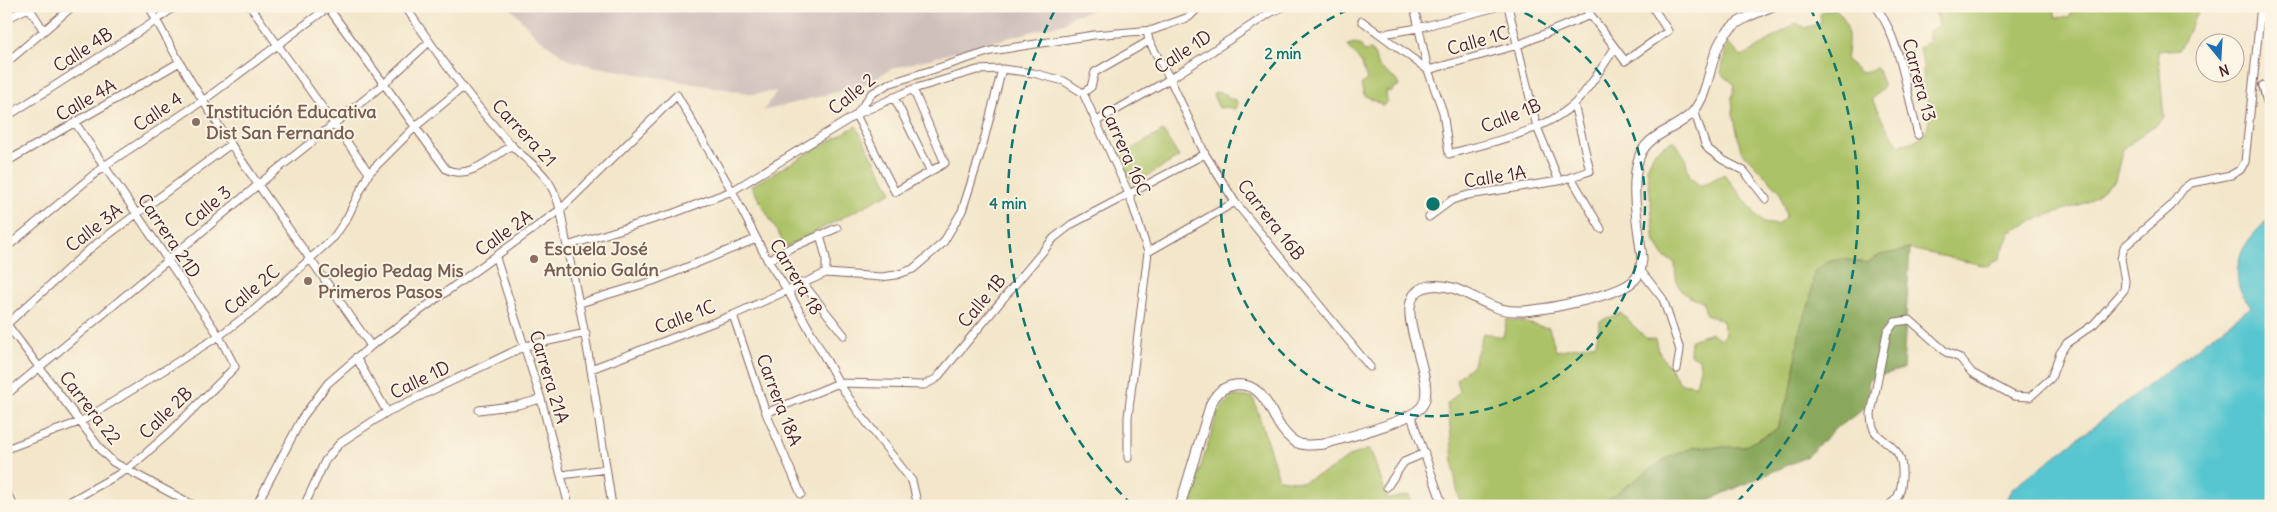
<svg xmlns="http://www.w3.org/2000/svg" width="2277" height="512" viewBox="0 0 2277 512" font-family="Delius,sans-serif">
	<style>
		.industrial { fill: #cfc0bb }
		.green { fill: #acc267; stroke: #7b7049 }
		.forest { fill: #89a85c; stroke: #6a6444 }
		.water { fill: #59c6d0; stroke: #52727e }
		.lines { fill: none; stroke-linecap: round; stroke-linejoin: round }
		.pedestrian-casing { stroke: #856563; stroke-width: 8 }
		.minor-casing { stroke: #856563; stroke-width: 9 }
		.tertiary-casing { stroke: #856563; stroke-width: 11 }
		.pedestrian { stroke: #fff; stroke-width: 5.5 }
		.minor { stroke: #fff; stroke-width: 7 }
		.tertiary { stroke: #fff; stroke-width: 9 }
		.ring { fill: none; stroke: #0f766e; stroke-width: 2.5; stroke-dasharray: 9 6 }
		.education-dot { fill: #8d6e63; stroke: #fcf5e5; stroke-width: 2 }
		.labels { text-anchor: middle; stroke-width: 4; stroke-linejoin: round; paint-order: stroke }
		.street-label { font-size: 18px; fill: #4a1f2b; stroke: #fcf5e5 }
		.education-label { font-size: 18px; font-weight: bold; fill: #785e54; stroke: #fcf5e5; text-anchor: start }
		.centre { fill: #0f766e; stroke: #fcf5e5; stroke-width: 2.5 }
		.ring-label { font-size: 15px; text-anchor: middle; font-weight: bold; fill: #0f766e; stroke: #fcf5e5; stroke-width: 4; stroke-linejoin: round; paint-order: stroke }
	</style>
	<rect width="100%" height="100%" fill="#fcf5e5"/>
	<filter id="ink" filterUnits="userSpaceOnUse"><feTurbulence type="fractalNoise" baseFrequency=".02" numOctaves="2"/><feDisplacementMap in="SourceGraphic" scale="10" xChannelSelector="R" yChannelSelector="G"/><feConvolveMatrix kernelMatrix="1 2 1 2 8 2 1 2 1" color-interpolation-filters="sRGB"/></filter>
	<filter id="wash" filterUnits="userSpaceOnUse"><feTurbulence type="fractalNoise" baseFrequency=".0096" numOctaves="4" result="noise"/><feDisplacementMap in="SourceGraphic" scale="20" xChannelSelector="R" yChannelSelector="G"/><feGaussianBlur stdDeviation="1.12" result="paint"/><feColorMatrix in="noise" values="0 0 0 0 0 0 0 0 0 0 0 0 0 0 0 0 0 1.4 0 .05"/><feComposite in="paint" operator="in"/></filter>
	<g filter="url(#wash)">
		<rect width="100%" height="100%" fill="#f3e6ca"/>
		<path class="industrial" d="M509 6H1107L1072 16 1064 23 891 69 864 85 763 111 777 91 753 94 592 66 569 60 537 37Z"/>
		<path class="green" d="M1934 6H2053L2056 17 2069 18 2073 6H2201L2180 49 2158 51 2164 118 2123 149 2115 180 2088 202 2042 217 2010 232 1999 259 1987 266 1910 249 1880 255 1867 263 1842 259 1814 272 1810 302 1800 328 1792 385 1777 430 1743 447H1695L1667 458 1598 506H1461C1451 473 1453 438 1447 404L1459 392 1456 379 1473 365 1483 333 1503 337 1507 319 1549 328 1556 351 1596 343 1600 321 1621 313 1646 338 1655 339 1659 352 1680 383 1696 385 1700 367 1699 359 1690 354 1691 340 1711 333 1721 339 1725 334 1723 321 1706 315 1703 302C1679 294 1676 289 1675 263L1665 258 1655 242 1647 168 1655 151 1674 140 1685 157 1690 178 1701 186 1724 174 1763 223 1777 225 1786 216 1780 191 1741 151 1733 113 1732 97 1735 85 1721 73 1727 43 1742 57 1796 23 1805 28 1821 23 1820 12 1836 9C1851 23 1849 41 1846 60L1861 73 1877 68 1884 86 1872 99 1884 123 1899 145C1938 138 1930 116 1924 86 1922 70 1925 65 1919 48L1928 42V31L1939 26Z
			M1355 43 1361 46 1364 51 1371 50 1375 56 1377 65 1396 80 1399 86 1394 88 1391 93 1386 91 1387 102 1383 106 1364 95 1361 85 1367 80 1362 64 1347 45Z
			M1215 92 1226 94 1229 99H1234L1238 103 1235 109 1227 107 1219 108 1213 95Z
			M856 126 892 192 786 247 751 186Z
			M1163 131 1179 157 1134 184 1118 157Z
			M1232 396 1253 397 1279 479 1302 482 1330 470 1350 456 1370 449 1388 499 1409 495 1412 506H1191V498L1218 412Z"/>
		<path class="forest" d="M1910 249 1903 369 1868 379 1870 405 1836 428 1806 457 1711 499 1712 506H1598L1667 458 1695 447H1743L1777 430 1792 385 1800 328 1810 302 1814 272 1828 261 1842 259 1867 263 1880 255Z"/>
		<path class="water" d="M2271 217V506H2004L2013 488 2251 307C2248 301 2241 294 2239 287 2232 255 2249 237 2271 217Z"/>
	</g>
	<g filter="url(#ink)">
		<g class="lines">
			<defs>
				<path id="pedestrian" d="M2262 85 2271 120"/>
				<path id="minor" d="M28 6 44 31
					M149 6C211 127 295 235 371 346
					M250 6 369 173
					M327 6 446 169C468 181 493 157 512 145
					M405 6C437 54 471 101 510 144 522 157 538 166 548 181 563 204 563 230 569 257 588 339 599 422 612 506
					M1414 6 1428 70 1443 112 1449 154C1488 143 1544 132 1574 104 1589 90 1603 65 1615 48
					M1508 6 1537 127 1559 181
					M1584 6 1625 61 1668 31 1652 6
					M1876 6C1901 42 1907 94 1918 135
					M6 19 28 8
					M1362 21 1428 70 1518 45 1590 15
					M1147 31 1149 41 1170 79 1205 154 1235 202 1370 367
					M1383 34 1418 28 1500 6
					M6 63 73 6
					M1083 93 1091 87 1095 72 1149 41
					M894 97 931 172
					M1694 110 1705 144 1708 149 1723 160 1744 171 1766 199
					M858 114 913 89 977 70 1002 69 1033 73 1064 81 1083 93 1129 194 1148 252 1128 417V458
					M856 115 895 192 945 163 913 89
					M6 117 157 20 175 6
					M1097 121 1170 79 1270 13 1285 6
					M6 162 180 62
					M1571 177 1601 229
					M1429 217 1452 200 1468 195 1559 181 1590 171 1574 104
					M820 234 826 258V273
					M567 246 674 213 732 191 856 115 871 94 888 84 991 51 1094 35 1153 30 1189 17 1200 6
					M6 248 104 166 204 100 330 6
					M1148 252 1235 202
					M496 258 541 399 569 506
					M768 261 786 250 837 228
					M1641 271 1663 299 1680 350 1677 369
					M802 282 844 335
					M580 303 653 281 756 239
					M733 315 766 413 801 494
					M6 323 102 451 113 462 195 506
					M6 325 92 247 231 144
					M356 357 387 412
					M591 369 733 315 826 273 881 277 896 275 913 269 943 243 962 211 981 152 1002 69
					M6 395 259 184 384 84 429 42
					M479 410 518 405 541 399
					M766 413 839 383 924 385 936 379 1054 238 1072 224 1205 154
					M1411 416 1443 506
					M6 449 82 421 219 336 255 309 334 237 347 218 369 173 415 127 463 87
					M562 475 606 469
					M1387 487 1404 462 1425 453
					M6 492 14 506
					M62 506 128 469 169 433 235 367 219 336 76 124
					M256 506 302 418 328 383 371 346 561 209 677 95 732 191 768 261 788 291 839 383 857 410 912 481 918 506
					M304 506 325 461 340 443 387 412 525 346 586 333
					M1888 506C1891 503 1895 501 1897 498 1903 487 1905 461 1896 451 1882 435 1872 439 1871 414L1887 332 1895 322 1910 320 1946 352 1960 358 1972 373 2014 396 2030 397 2051 378 2060 353 2067 343 2094 324 2124 290 2125 281 2121 259 2124 247 2171 206 2183 189 2191 183 2231 175 2240 170 2245 162 2261 6"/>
				<path id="tertiary" d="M1180 506 1211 403C1217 393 1222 387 1235 385 1270 381 1270 426 1294 441 1303 447 1314 445 1324 444 1346 437 1410 422 1422 406 1441 378 1380 295 1430 286 1460 281 1485 311 1515 311 1538 312 1616 296 1632 282 1640 276 1641 268 1642 259 1639 228 1630 192 1638 161 1645 133 1676 131 1693 112 1712 89 1708 54 1727 32 1738 19 1757 13 1773 6"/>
			</defs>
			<use href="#pedestrian" class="pedestrian-casing"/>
			<use href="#minor" class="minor-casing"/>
			<use href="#tertiary" class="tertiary-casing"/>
			<use href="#pedestrian" class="pedestrian"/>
			<use href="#minor" class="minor"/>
			<use href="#tertiary" class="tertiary"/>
		</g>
	</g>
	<g class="ring">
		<path d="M1511 7A212 212 0 1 1 1355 7"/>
		<path d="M1132 505A425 425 0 0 1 1056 8M1810 8A425 425 0 0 1 1734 505"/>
	</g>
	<g class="education-dot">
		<circle cx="196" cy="122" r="5"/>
		<circle cx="534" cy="259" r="5"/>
		<circle cx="308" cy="281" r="5"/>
	</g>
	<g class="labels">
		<g class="street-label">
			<text transform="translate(1478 41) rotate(-16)" y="6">Calle 1C</text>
			<text transform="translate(83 50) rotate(-33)" y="6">Calle 4B</text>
			<text transform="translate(1183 52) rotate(-33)" y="6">Calle 1D</text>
			<text transform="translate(1919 80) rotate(75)" y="6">Carrera 13</text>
			<text transform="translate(852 94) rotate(-39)" y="6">Calle 2</text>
			<text transform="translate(86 100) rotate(-30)" y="6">Calle 4A</text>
			<text transform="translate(158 112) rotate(-34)" y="6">Calle 4</text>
			<text transform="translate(1511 116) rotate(-22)" y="6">Calle 1B</text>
			<text transform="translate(524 133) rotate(47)" y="6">Carrera 21</text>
			<text transform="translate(1125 150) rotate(66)" y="6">Carrera 16C</text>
			<text transform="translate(1495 177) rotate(-9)" y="6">Calle 1A</text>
			<text transform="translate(208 207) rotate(-40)" y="6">Calle 3</text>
			<text transform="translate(1271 220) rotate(52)" y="6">Carrera 16B</text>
			<text transform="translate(94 228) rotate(-38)" y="6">Calle 3A</text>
			<text transform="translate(504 233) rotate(-36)" y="6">Calle 2A</text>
			<text transform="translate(169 236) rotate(56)" y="6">Carrera 21D</text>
			<text transform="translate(796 277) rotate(59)" y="6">Carrera 18</text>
			<text transform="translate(252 290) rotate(-40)" y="6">Calle 2C</text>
			<text transform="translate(982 301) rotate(-50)" y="6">Calle 1B</text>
			<text transform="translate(685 317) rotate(-21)" y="6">Calle 1C</text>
			<text transform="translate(549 377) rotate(73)" y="6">Carrera 21A</text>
			<text transform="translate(420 380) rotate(-26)" y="6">Calle 1D</text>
			<text transform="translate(779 400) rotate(69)" y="6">Carrera 18A</text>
			<text transform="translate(90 408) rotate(52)" y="6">Carrera 22</text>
			<text transform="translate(166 413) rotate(-44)" y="6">Calle 2B</text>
		</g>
		<g class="education-label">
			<text x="206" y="118">Institución Educativa<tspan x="206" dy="21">Dist San Fernando</tspan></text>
			<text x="544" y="255">Escuela José<tspan x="544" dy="21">Antonio Galán</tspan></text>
			<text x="318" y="277">Colegio Pedag Mis<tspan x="318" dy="21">Primeros Pasos</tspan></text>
		</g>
	</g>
	<circle cx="1433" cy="204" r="8" class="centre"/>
	<g class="ring-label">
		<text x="1283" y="59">2 min</text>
		<text x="1008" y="209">4 min</text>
	</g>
	<rect width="2277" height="512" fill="none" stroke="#fcf5e5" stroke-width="25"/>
	<g transform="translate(2220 58) rotate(162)"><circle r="24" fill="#fcf5e5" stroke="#b59f9b"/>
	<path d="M0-4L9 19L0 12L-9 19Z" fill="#1f6fb2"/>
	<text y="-8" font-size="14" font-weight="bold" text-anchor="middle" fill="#4a1f2b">N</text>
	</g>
</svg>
